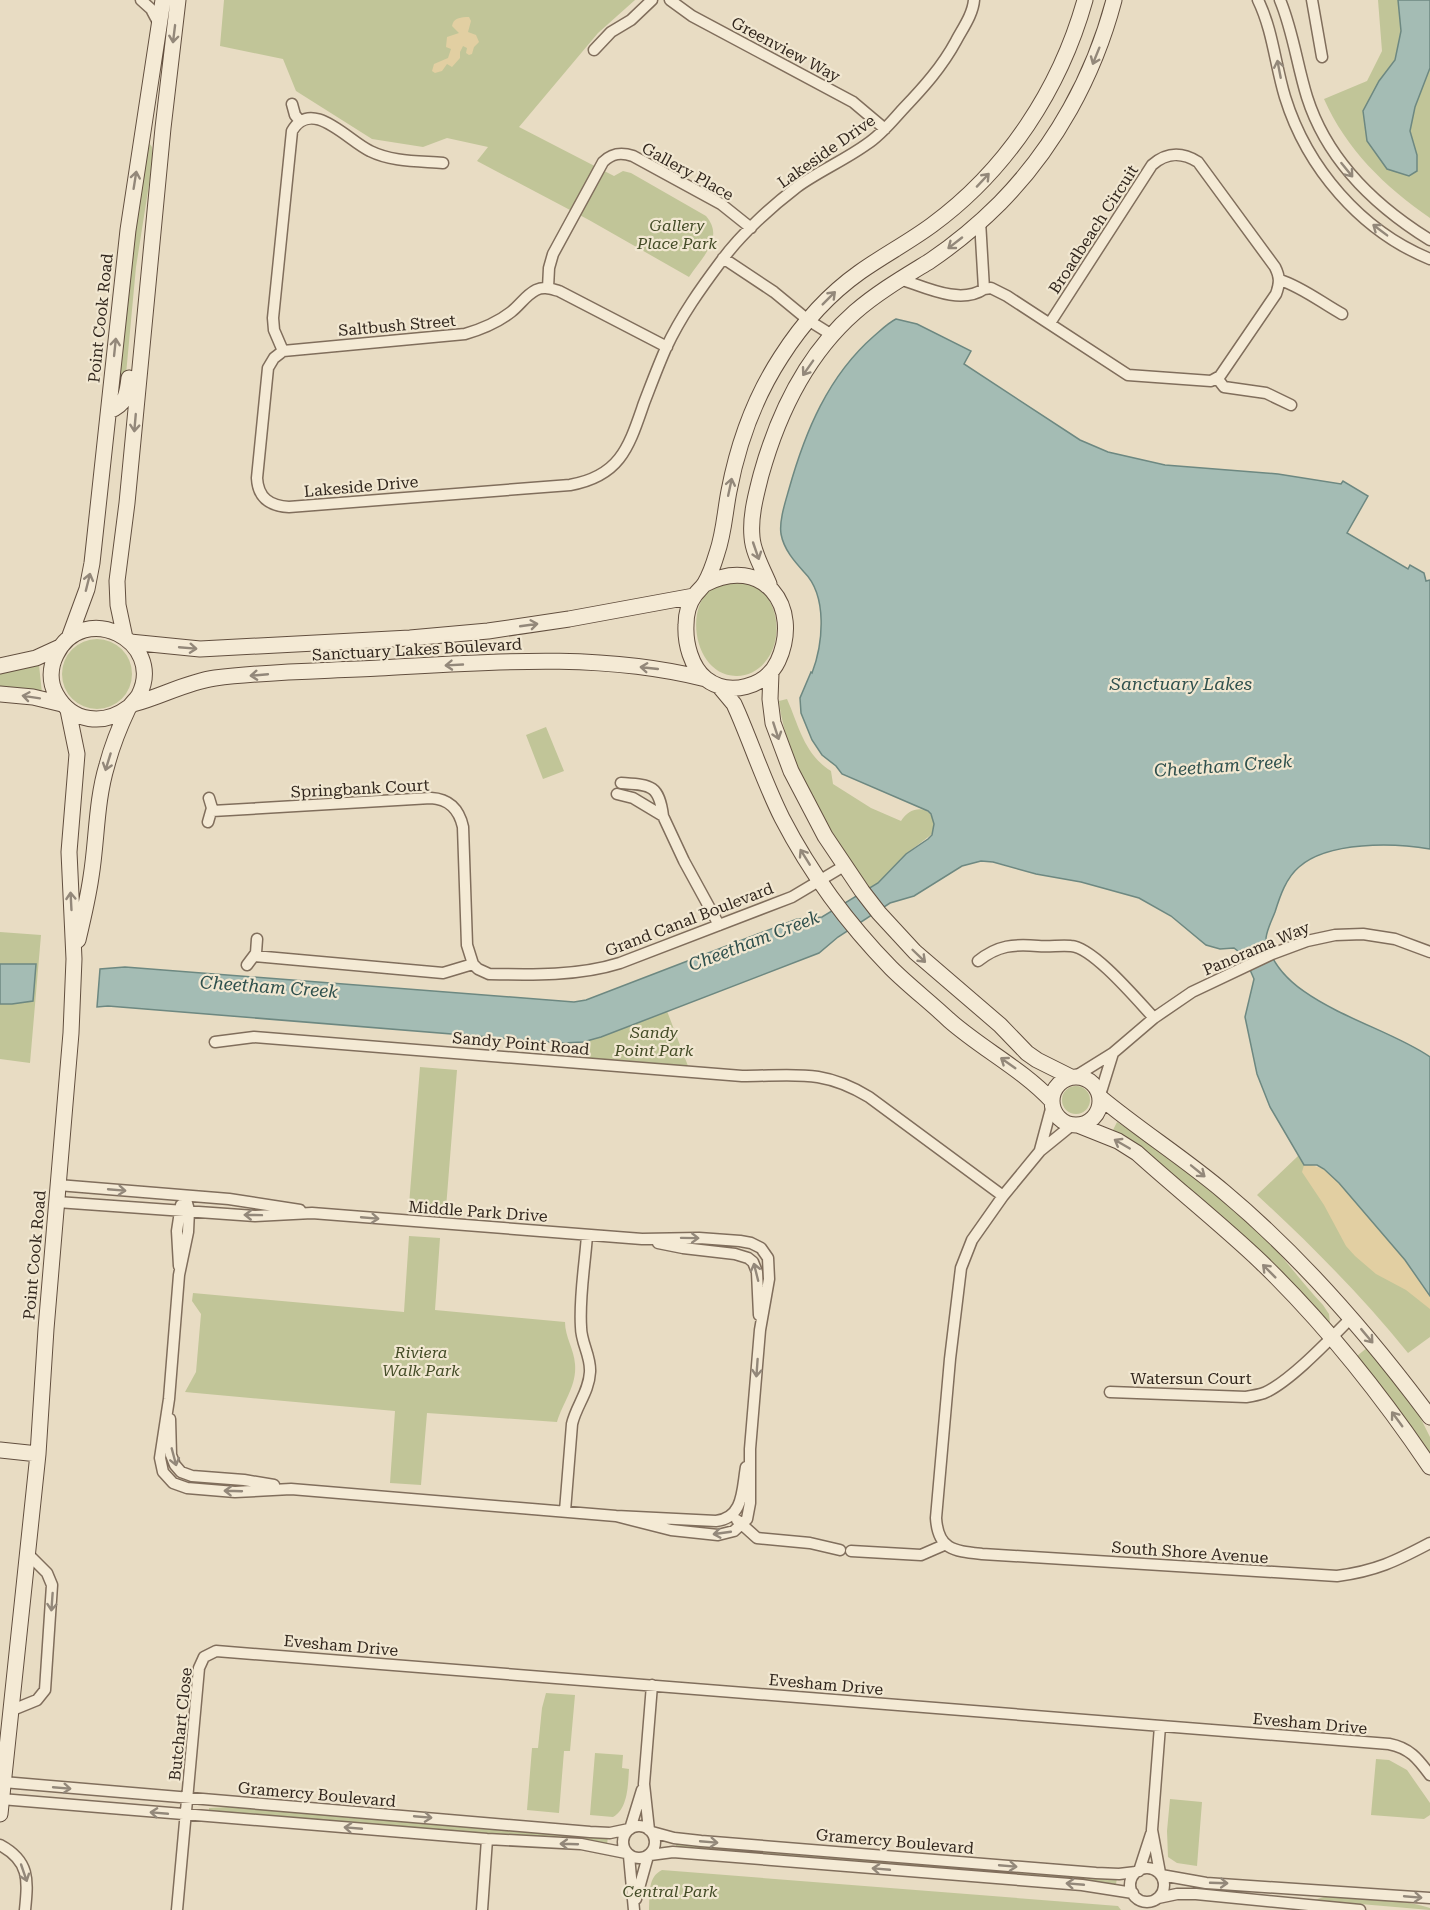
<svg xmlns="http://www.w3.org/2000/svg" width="1430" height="1910" viewBox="0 0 1430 1910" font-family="'Roboto Serif',serif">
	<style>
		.green { fill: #c1c598 }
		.sand { fill: #e2cfa2 }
		.water { fill: #a4bcb4; stroke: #6d8881; stroke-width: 1.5 }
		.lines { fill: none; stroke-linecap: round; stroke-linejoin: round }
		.street-casing { stroke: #806e5c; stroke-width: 13 }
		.secondary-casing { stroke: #624f3f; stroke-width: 17 }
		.street { stroke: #f4ead5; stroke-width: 10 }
		.secondary { stroke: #f4ead5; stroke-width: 15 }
		.oneway { stroke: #93887a }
		.labels { text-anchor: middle; stroke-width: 4.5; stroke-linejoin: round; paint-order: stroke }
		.street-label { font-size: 16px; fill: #32271e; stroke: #f1e7d1 }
		.park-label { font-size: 16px; font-style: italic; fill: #444c27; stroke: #f1e7d1 }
		.water-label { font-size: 18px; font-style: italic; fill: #2f504d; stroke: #f1e7d1 }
	</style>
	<rect width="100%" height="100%" fill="#e8dcc3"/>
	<path class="green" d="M224 0H635L598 33 519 127 614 176 623 171 631 173 706 216C725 238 702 257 689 277L589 220 477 161 488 147 447 138 423 147 372 139 296 91 283 59 220 46Z
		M1378 0H1398L1401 32 1395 60 1379 81 1408 176 1417 171C1417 156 1413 147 1411 133 1408 115 1423 85 1430 68V218C1385 187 1346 149 1324 99L1367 81 1382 51Z
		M149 143 152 147 153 159 136 267 125 385 117 402 129 273Z
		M749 582C755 587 762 590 767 597 780 615 780 645 765 662 759 670 748 676 737 676 694 677 681 603 717 585 725 581 739 583 749 582Z
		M62 674a35 35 0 1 1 70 0a35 35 0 1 1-70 0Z
		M39 665 42 693 0 688V673Z
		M787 699C799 726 804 754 831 771L833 784 871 808 901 821C914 800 941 809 932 834L906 854 878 883 870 888C832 834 787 768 779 701Z
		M546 727 564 771 543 779 526 735Z
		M0 932 41 935 30 1063 0 1059Z
		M667 1011 688 1066 588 1058 587 1041Z
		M420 1067 457 1070 446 1208 409 1205Z
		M1062 1100a14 14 0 1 1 28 0a14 14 0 1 1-28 0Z
		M1117 1122C1167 1154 1225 1196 1266 1239 1286 1260 1303 1284 1323 1305L1329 1314 1330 1323 1140 1146 1113 1130Z
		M1298 1156 1304 1165 1308 1164 1406 1260 1419 1280 1430 1296V1337L1408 1353C1362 1296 1311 1245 1257 1195Z
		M409 1236 440 1238 435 1310 565 1322C565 1337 574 1349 575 1364 577 1386 563 1402 557 1422L427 1413 421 1485 390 1483 395 1411 185 1392 196 1372 201 1314 192 1301 193 1293 404 1312Z
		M1368 1347 1420 1417 1430 1437V1455L1392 1400 1357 1356Z
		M546 1693 575 1695 570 1751H564L559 1813 527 1810 532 1748H538L542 1708Z
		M595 1753 623 1755 622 1768 629 1769C628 1785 628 1809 613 1817L590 1815Z
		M1376 1759 1389 1760 1407 1770 1430 1803V1815L1424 1819 1371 1815Z
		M1170 1799 1202 1802 1197 1866 1177 1863 1168 1857 1167 1831Z
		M229 1807 608 1837 607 1844 209 1811V1808Z
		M676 1842 888 1861V1863L887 1865 676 1849Z
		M891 1860 1117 1878 1116 1884 891 1866Z
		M662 1870 1118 1906 1121 1910H649C650 1896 647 1877 662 1870Z
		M1324 1897C1350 1895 1405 1900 1430 1908V1910L1314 1900Z"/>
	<path class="sand" d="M466 17H469L471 21 468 32 476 35 479 42 474 47 472 54 469 55 466 53 467 48 463 46 460 52V58L452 67 447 64 442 71 435 73 432 71 434 64 448 58 451 49 446 47 447 37 459 33 452 26C454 18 458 18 466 17Z
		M1308 1164 1324 1169 1339 1183 1385 1236 1406 1260 1430 1296V1309L1406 1290 1376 1274 1355 1256 1346 1246 1324 1205 1302 1172 1304 1165Z"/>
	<path class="water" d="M1398 0H1430V68L1415 107 1410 131 1417 155V171L1409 176 1387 169 1367 141 1363 111 1379 81 1395 60 1401 31Z
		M896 319 917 324 971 351 964 364 1080 440 1108 452 1165 465 1278 474 1341 484 1343 481 1368 496 1347 533 1408 569 1410 565 1424 573 1426 581 1430 580V849C1394 843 1328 841 1299 867 1286 878 1280 896 1275 912 1272 920 1267 929 1266 938 1276 1003 1382 1023 1430 1057V1296L1405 1260 1339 1183 1324 1169 1317 1165H1304L1270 1107 1257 1074 1245 1017 1254 979 1244 956 1234 948 1220 949 1206 945 1171 916 1139 898 1081 882 1036 874 993 862 981 861 962 866 914 896 890 903 838 937 819 953 601 1037 583 1042 563 1043 108 1006 97 1007 100 969 125 967 574 1002 586 1000 797 919 822 917 878 883 906 854 928 839 932 835 934 824 931 814 928 811 842 774 836 766 822 755 812 740 801 713 800 698 811 672 812 673C823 644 828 596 804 572 795 562 784 550 781 534 779 521 785 503 789 489 805 432 828 376 874 336 881 330 888 323 896 319Z
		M0 964H36L33 1001 12 1004H0Z"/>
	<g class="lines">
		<defs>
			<path id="street" d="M141 0 151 9 160 26
				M670 0 692 16 853 102 885 129
				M1258 0C1273 31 1275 64 1285 97 1307 168 1361 231 1430 259
				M1280 0C1293 31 1297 65 1307 97 1327 160 1375 206 1430 240
				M1312 0 1322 57
				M594 50 611 32 631 20 652 0
				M292 104 295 115 300 121
				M443 163C419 161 392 162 370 151 348 141 312 97 292 131L273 318 274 330 283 351 274 358 268 368 257 478C258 498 270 506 289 507L570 485C621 476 629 446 644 403 651 385 658 366 666 348 681 316 701 288 722 260 741 234 772 206 797 187 819 171 845 160 867 144 881 135 892 121 903 109 923 88 942 67 956 41 963 28 973 14 974 0
				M723 258 774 292 808 320 832 335
				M900 279C925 287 960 305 984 289L980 221
				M1280 280C1302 287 1322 303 1342 314
				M548 288 549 268 553 254 603 162C612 153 621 152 633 156L721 204 751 228
				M984 289 991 288 1007 296 1128 375 1211 381 1220 376 1276 294C1280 283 1280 277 1275 267L1198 162C1182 152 1167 152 1152 165L1050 323
				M283 351 465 334C482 329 497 323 511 312 520 305 526 295 536 290 544 286 551 289 559 291L667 347
				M1217 378 1224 387 1266 393 1291 405
				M621 783C650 785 659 784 663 816
				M617 794 633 798 663 816 684 861 719 925
				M212 811 431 798C449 799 459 809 463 827L467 945 473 964
				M208 822 212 808 209 798
				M254 956 443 973 473 964 478 969 489 974C532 975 579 976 620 963L792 897 844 866
				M978 961C998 945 1014 944 1038 946 1050 947 1060 945 1071 946 1093 947 1138 1001 1154 1018
				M247 965 256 953 257 939
				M215 1042 254 1037 742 1076C793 1076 822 1068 869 1097L1003 1196
				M1076 1076 1113 1053 1154 1018 1192 992 1272 954 1307 941 1335 935 1363 934 1395 939 1430 952
				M1100 1095 1113 1053
				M1072 1125 1040 1151 1003 1196 972 1240 961 1268 950 1359 936 1518C938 1550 954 1551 982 1554L1337 1576C1376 1571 1396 1561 1430 1543
				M1040 1150 1052 1105
				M58 1185 229 1199 300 1210
				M185 1196 189 1210 188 1232 179 1275 169 1399 160 1458 163 1472 173 1483 187 1488 235 1492 291 1489 616 1516 716 1521C744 1518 742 1489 746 1467
				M57 1202 255 1216 312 1213 642 1239 699 1238 740 1241 751 1243 761 1248 768 1258 769 1279 760 1330 750 1449V1503L747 1519 734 1531 718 1535 671 1530 616 1516
				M658 1243 683 1248 735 1254 748 1258 753 1262 757 1272 759 1315
				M179 1266 177 1231 181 1205
				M1110 1392 1246 1397C1252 1396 1258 1395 1264 1393 1290 1382 1331 1338 1352 1317
				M170 1419 171 1455 175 1465 181 1472 192 1476 244 1480 274 1485
				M565 1511 572 1424C576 1406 589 1392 590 1372 591 1356 581 1343 581 1327 579 1297 585 1265 587 1235
				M737 1520 757 1538 810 1543 840 1550
				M851 1551 921 1555 944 1545
				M10 1711 37 1700 45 1690 52 1585 47 1573 27 1553
				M3 1782 590 1832 610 1833 629 1829
				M1 1799 487 1839 581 1844 626 1853
				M623 1842a16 16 0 1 1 32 0a16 16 0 1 1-32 0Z
				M630 1829 642 1790
				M649 1830 644 1784 652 1685
				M652 1832 674 1838 701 1841 1096 1873 1119 1874 1136 1872
				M0 1845C30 1861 28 1880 25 1910
				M650 1855 673 1852 698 1854 1082 1885 1133 1893
				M629 1856 634 1910
				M1130 1885a17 17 0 1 1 34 0a17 17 0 1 1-34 0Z
				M1139 1871 1151 1834
				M1160 1873 1152 1830 1160 1726
				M1161 1875 1206 1883 1430 1898
				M1158 1898 1177 1894H1196L1360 1910
				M636 1899 648 1856
				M177 1910 199 1668 204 1657 216 1651 1389 1744C1410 1748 1418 1759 1430 1775
				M482 1910 487 1839"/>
			<path id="secondary" d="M109 411C126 404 127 395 129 378
				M705 584C762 554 803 606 778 661 766 687 729 697 706 679 691 667 685 643 686 625 686 615 689 603 695 595 698 591 702 588 705 583 710 575 714 563 717 553 724 533 725 511 729 491 738 444 755 397 781 357 802 324 829 294 860 272 884 255 909 242 932 225 1007 170 1060 89 1085 0
				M769 584C763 569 753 553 752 537 750 516 756 495 761 475 778 414 807 354 855 312 878 292 904 277 930 261 955 244 978 225 1000 203 1055 147 1094 76 1114 0
				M69 638 87 589 92 563 128 230 163 0
				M125 638 118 605 117 581 127 503 163 128 178 0
				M130 642 200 649 410 638 488 631 569 619 694 596
				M0 666 36 658 60 647
				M771 673 770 699 773 723 791 771 825 836 862 891 879 913 915 952 1000 1025 1027 1053 1037 1060 1071 1077
				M719 686 734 704 738 713C753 748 765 784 782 818 810 872 848 924 891 968 909 986 930 1002 949 1020 982 1049 1022 1069 1052 1101
				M0 694 33 697 62 704
				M133 704C161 697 186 682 215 678 269 671 325 671 379 668 488 662 600 652 706 679
				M78 940C83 919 88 898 91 877 97 840 96 801 107 765 112 746 120 726 128 709 131 704 136 700 139 695 166 641 83 599 56 655 50 667 49 682 56 694 72 723 104 726 129 707
				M1052 1101a24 24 0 1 1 48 0a24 24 0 1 1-48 0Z
				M1101 1098C1141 1131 1185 1159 1224 1192 1303 1258 1369 1335 1430 1417
				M1078 1125 1118 1141 1137 1153C1178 1190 1221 1224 1261 1262 1325 1324 1380 1393 1430 1467
				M0 1450 38 1454
				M0 1814 38 1454 46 1329 71 1033 74 959 69 852 77 754 68 710"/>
		</defs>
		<use href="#street" class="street-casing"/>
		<use href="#secondary" class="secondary-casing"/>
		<use href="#street" class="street"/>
		<use href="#secondary" class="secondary"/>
	</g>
	<defs><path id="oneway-shaft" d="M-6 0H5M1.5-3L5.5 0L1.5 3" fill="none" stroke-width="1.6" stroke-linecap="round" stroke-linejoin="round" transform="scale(1.5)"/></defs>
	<g class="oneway">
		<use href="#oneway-shaft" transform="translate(174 34) rotate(97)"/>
		<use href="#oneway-shaft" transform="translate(1096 56) rotate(112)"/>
		<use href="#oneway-shaft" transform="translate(1279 69) rotate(-101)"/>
		<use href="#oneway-shaft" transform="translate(1347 170) rotate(51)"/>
		<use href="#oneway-shaft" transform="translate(135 180) rotate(-81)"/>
		<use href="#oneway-shaft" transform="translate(983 180) rotate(-47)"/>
		<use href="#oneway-shaft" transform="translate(1380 230) rotate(-143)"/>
		<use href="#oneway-shaft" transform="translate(955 243) rotate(142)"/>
		<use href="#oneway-shaft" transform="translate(829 298) rotate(-45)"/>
		<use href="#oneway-shaft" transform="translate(115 347) rotate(-84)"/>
		<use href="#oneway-shaft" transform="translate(808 368) rotate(125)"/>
		<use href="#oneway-shaft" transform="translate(135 423) rotate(95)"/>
		<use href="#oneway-shaft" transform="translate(730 487) rotate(-78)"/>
		<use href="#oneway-shaft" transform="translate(756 551) rotate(71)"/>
		<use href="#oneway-shaft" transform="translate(88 582) rotate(-76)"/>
		<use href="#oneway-shaft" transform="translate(529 625) rotate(-8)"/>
		<use href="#oneway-shaft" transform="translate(188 648) rotate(5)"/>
		<use href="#oneway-shaft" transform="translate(454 665) rotate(177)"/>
		<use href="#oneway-shaft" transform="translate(649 668) rotate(-174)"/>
		<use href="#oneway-shaft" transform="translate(259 675) rotate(175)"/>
		<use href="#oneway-shaft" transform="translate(31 697) rotate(-171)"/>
		<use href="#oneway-shaft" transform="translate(776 731) rotate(72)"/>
		<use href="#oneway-shaft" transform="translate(108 762) rotate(107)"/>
		<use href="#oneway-shaft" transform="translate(805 857) rotate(-122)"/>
		<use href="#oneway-shaft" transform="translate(71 901) rotate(-93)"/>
		<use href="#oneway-shaft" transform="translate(919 956) rotate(44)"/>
		<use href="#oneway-shaft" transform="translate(1008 1063) rotate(-145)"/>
		<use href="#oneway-shaft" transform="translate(1122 1144) rotate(-150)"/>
		<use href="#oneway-shaft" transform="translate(1198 1171) rotate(39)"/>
		<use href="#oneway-shaft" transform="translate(117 1190) rotate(5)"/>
		<use href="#oneway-shaft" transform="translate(253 1215) rotate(-179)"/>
		<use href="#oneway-shaft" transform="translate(370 1218) rotate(5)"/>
		<use href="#oneway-shaft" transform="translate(690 1238) rotate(1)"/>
		<use href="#oneway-shaft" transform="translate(1269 1271) rotate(-135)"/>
		<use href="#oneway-shaft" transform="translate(756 1272) rotate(-104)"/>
		<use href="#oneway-shaft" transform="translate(1367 1336) rotate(50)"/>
		<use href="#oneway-shaft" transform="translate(757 1368) rotate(94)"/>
		<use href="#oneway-shaft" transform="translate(1397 1419) rotate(-126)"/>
		<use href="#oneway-shaft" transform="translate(174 1457) rotate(75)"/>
		<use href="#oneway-shaft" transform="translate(233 1491) rotate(-178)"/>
		<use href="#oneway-shaft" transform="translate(722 1533) rotate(172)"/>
		<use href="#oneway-shaft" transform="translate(52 1602) rotate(94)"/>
		<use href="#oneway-shaft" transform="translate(62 1788) rotate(5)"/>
		<use href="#oneway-shaft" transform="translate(159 1813) rotate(-175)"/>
		<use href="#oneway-shaft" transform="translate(423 1817) rotate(5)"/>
		<use href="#oneway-shaft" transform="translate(353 1828) rotate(-175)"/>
		<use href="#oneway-shaft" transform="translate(709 1842) rotate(5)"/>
		<use href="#oneway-shaft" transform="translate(569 1844) rotate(-178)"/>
		<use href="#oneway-shaft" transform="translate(1008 1866) rotate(5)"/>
		<use href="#oneway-shaft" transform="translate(881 1869) rotate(-175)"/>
		<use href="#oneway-shaft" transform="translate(24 1873) rotate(71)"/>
		<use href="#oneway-shaft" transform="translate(1219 1883) rotate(2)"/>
		<use href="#oneway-shaft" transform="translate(1075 1884) rotate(-175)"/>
		<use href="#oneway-shaft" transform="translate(1413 1897) rotate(5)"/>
	</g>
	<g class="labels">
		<g class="street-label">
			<text transform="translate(786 49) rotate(28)" y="6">Greenview Way</text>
			<text transform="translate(826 151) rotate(-35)" y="6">Lakeside Drive</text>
			<text transform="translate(688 171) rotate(29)" y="6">Gallery Place</text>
			<text transform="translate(1093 229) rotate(-57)" y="6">Broadbeach Circuit</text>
			<text transform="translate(100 318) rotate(-84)" y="6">Point Cook Road</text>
			<text transform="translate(397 325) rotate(-5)" y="6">Saltbush Street</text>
			<text transform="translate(361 486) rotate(-5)" y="6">Lakeside Drive</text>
			<text transform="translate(417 649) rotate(-3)" y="6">Sanctuary Lakes Boulevard</text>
			<text transform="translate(360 788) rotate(-3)" y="6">Springbank Court</text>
			<text transform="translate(689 919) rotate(-21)" y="6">Grand Canal Boulevard</text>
			<text transform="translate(1256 948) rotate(-23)" y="6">Panorama Way</text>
			<text transform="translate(521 1043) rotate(5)" y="6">Sandy Point Road</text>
			<text transform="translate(478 1211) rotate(4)" y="6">Middle Park Drive</text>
			<text transform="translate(34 1255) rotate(-85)" y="6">Point Cook Road</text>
			<text x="1191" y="1384">Watersun Court</text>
			<text transform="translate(1190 1552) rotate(4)" y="6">South Shore Avenue</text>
			<text transform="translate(341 1645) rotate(5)" y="6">Evesham Drive</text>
			<text transform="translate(826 1684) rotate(5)" y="6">Evesham Drive</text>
			<text transform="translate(1310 1723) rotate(5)" y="6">Evesham Drive</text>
			<text transform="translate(180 1724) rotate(-84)" y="6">Butchart Close</text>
			<text transform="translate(317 1794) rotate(5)" y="6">Gramercy Boulevard</text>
			<text transform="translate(895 1841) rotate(5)" y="6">Gramercy Boulevard</text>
		</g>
		<g class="park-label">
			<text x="677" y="231">Gallery<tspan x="677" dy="18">Place Park</tspan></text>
			<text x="654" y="1038">Sandy<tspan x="654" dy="18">Point Park</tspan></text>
			<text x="421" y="1358">Riviera<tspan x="421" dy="18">Walk Park</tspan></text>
			<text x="670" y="1897">Central Park</text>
		</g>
		<g class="water-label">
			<text x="1181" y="690">Sanctuary Lakes</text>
			<text transform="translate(1223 766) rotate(-4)" y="6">Cheetham Creek</text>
			<text transform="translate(754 941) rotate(-21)" y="6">Cheetham Creek</text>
			<text transform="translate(269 987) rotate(4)" y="6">Cheetham Creek</text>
		</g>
	</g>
</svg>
